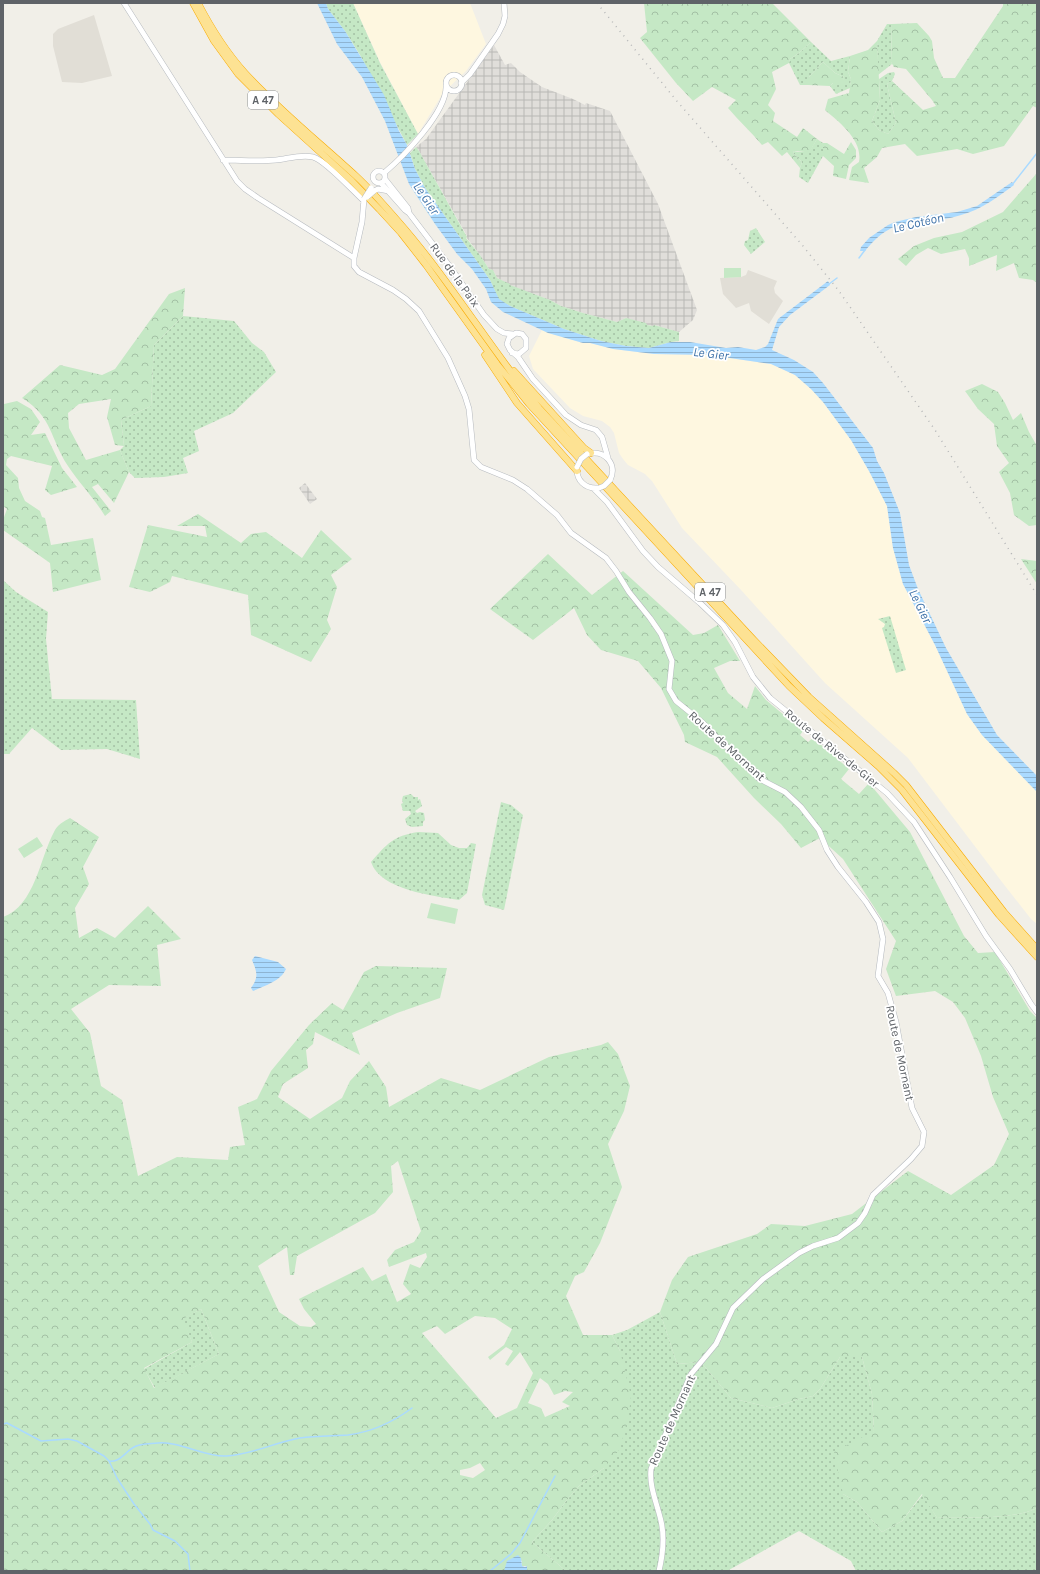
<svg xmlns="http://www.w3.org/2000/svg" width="1040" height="1574" viewBox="0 0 1040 1574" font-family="Karla,sans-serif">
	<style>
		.commercial { fill: #fef7e0 }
		.industrial { fill: url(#industrial-grid) }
		.education { fill: #e1ded6 }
		.grass { fill: url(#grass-dots) }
		.forest { fill: url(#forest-crowns); fill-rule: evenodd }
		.pitch { fill: #c5e8c5 }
		.water { fill: url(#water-rules) }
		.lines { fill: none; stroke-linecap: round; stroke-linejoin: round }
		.stream { stroke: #aadaff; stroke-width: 1.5 }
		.secondary-casing { stroke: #b6babf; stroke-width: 6 }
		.motorway-casing { stroke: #f9ab00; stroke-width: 7 }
		.secondary { stroke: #fff; stroke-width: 5 }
		.motorway { stroke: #fde293; stroke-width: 6 }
		.rail { stroke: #b6b7b8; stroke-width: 1.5; stroke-dasharray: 1 5; stroke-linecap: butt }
		.secondary-bridge-casing { stroke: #b6babf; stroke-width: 6; stroke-linecap: butt }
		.secondary-bridge { stroke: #fff; stroke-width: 5 }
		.labels { text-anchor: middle; stroke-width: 3.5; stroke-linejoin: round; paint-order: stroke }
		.shield { fill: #fff; stroke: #8f9295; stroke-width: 1 }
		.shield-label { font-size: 11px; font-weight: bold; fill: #5f6368 }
		.street-label { font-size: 12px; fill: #5f6368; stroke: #fff }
		.water-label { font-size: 13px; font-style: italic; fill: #4174aa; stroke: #fff }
	</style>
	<defs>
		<pattern id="industrial-grid" width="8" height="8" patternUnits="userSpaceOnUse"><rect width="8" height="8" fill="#e0deda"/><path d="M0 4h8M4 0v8" fill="none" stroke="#b9b8b5"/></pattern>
		<pattern id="grass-dots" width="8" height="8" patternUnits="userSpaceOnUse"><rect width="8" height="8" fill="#c5e8c5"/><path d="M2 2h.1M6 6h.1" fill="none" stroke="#a3c0a4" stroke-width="1.8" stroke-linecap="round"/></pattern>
		<pattern id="forest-crowns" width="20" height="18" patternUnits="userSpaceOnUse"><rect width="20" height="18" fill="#c5e8c5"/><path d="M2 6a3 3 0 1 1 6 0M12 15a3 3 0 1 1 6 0" fill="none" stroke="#a3c0a4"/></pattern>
		<pattern id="water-rules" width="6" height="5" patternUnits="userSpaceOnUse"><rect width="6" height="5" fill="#aadaff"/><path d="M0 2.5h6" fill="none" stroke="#8eb4d2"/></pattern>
	</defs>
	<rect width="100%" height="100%" fill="#f1efe8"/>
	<path class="commercial" d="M353 3H470L486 44 466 71 443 93 418 134 380 62Z
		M542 330 583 343H590L614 349 654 354 709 355 771 364 795 375 811 389 823 402 851 440 869 471 887 506 893 548 903 584 935 645 967 714 982 735 1037 792V924L1031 919 1002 882 908 758 825 683 742 591 682 528 652 481 645 474 628 465 623 459 619 453 614 433 610 427 602 421 583 416 570 408 533 369 529 356Z"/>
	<path class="industrial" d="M494 45 505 65 511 63 520 72 542 87 573 99 585 105 586 103 610 111 658 204 697 310 693 320 679 332 654 325V326L647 325 626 318 617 322 583 313 561 306 550 300 509 285V284L497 278 493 270 489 269 480 255 466 237 467 236 419 151 416 147 426 139Z
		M305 483 317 499 310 504 299 488Z"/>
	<path class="education" d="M94 15 112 76 82 83 62 82 53 46V34L58 29Z
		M748 270 777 281 774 288 775 293 783 301 769 324 751 311 749 303 736 308 723 294 720 278 741 277 746 275Z"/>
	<path class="grass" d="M326 3H353L380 63 418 134 407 145 360 55 345 31 328 9Z
		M887 24H892L891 61 892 64 878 75 877 41Z
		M811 42 831 61 850 56 848 72 851 79 850 88 836 94 830 86 833 83H842L844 77 835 73 823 62 808 78V85H800L789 63 790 59 799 53Z
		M894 72 895 74 892 81 887 84 896 123 888 134 879 130 872 121 880 100 879 79 888 73Z
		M817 139 823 143V156L808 183 799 177 800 168 802 162 793 153 794 151C799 153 803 151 809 152Z
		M416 147 419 151 467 237 466 238 480 255 489 269 493 270 497 278 510 284V285L550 300 561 306 583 313 617 322 626 318 646 323 647 325 653 326 654 325 679 332V341L671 342 649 348 626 346 601 341 564 329 510 306 499 300 490 280 425 188 415 169 410 153Z
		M756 228 765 242 751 254 744 245 745 241 748 240 750 231Z
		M183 316 234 321 252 343 264 352 276 372 233 413 194 431 199 451 183 458 188 473 164 477 135 478 129 472 120 450 124 446 121 420 151 406 154 345Z
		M3 580 16 592 48 612 46 639 52 699 136 700 140 759 107 749 61 750 32 728 9 754H3Z
		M890 616 906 670 896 673 882 628 884 627 885 624 878 619Z
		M411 794 414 797H418V800L420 799 422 806 415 811 417 813 420 812 424 813 425 820 423 822V826L412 827 407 825 405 819 411 814 410 811H403L401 804 403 803 402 800 403 796Z
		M501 802 511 805 523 815 504 910 485 905 482 895Z
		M418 832 438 833 451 845 459 848H467L471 843 476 844 467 893 459 900C434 896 380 890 371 862 387 844 393 836 418 832Z
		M201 1309 219 1354 155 1388 144 1369 192 1342 182 1319Z
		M660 1312 677 1364 701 1362 731 1398 772 1408 799 1399 813 1396 820 1389 840 1357H862L872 1394 874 1431 843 1494 857 1502 882 1532 902 1521 923 1494 937 1518C964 1517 1014 1520 1037 1508V1571H856L851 1561 799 1531 727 1571H566L532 1542 552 1520 566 1501 579 1486 604 1468 620 1351 612 1335 627 1330Z"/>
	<path class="forest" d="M644 3H772L811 42 799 53 790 59 789 63 772 72 776 89 768 105 775 113 773 121 797 137 803 128 817 139 809 153C803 151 799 152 794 151L793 153 802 162 800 168 787 152 782 156 768 142 762 145C751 132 739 121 728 108L736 100 712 87 693 101 676 83 640 38 647 32Z
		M1003 3H1037V108L1033 106 1004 146 973 154 957 149 917 156 905 144 882 148 877 157 864 168 869 183 849 180 852 167 859 162C863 140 839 122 825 110L828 99 849 93 851 79 848 72 850 56 868 50 877 41 880 100 872 121 879 130 888 134 896 123 887 84 892 81 923 110 936 106 932 100 906 69 894 67 891 62 892 24 917 23 929 36 932 41 934 58 943 78H955L1003 6Z
		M823 62 835 73 844 77 843 83H833L830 86 808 85V78Z
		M851 142 856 150V158L849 165 846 179 833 176 834 166 823 156V143H827L844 154Z
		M1037 173V283L1033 280 1019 278 1014 263 996 271 997 255 969 266V258L965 249 941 254 928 248 916 255 906 266 898 259 914 246 934 238 962 232 1003 212Z
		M185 288 183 316 154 345 151 406 121 420 124 446 115 445 107 417 111 399 79 404 68 413 69 428 86 460 120 450 129 472 114 503 98 484 92 487 111 511 105 516C94 498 79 483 68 466 50 439 53 417 22 398L60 365 102 375 115 369 169 294Z
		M982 384 998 392 1005 403 1013 420 1021 413 1029 432 1037 446V525L1029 526 1014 515 1010 493 999 472 1009 463 997 446 994 424 978 409 965 391Z
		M17 401 31 409 40 422 31 435 45 433 62 468 77 487 51 495 45 490 52 466 11 456 7 459 6 465 18 478 19 488 25 501 40 511 42 517 45 518 51 545 93 538 101 580 53 592 50 563 3 530V520L7 509 3 506V403L4 404Z
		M198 514 241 543 251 534 266 532 302 558 321 530 352 559 331 575 337 587 327 620 331 629 311 662 251 635 248 595 172 576 170 582 150 592 129 587 148 525 207 537 205 526H177Z
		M548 554 592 595 623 571 693 635 704 633 718 625 740 661H730L714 668 728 693 747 709 755 686 766 700 803 731 800 735 808 742 813 738 849 769 841 779 859 794 869 783 910 832 964 936 978 953 995 952 1030 1011 1037 1018V1508C1014 1520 964 1517 937 1518L922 1494 902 1521 882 1532 857 1502 843 1494 834 1452 874 1431 872 1394 862 1357H840L820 1389 813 1396 799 1399 772 1408 731 1398 701 1362 677 1364 660 1312 672 1280 688 1257 757 1234 771 1224 805 1226 852 1214 908 1171 951 1195 994 1165 1009 1134 993 1097 981 1056 965 1018 953 1002 935 991 896 996 886 969 896 941 843 859 820 838 801 848 781 824 754 798 717 757 685 742 684 735 661 688 638 661 601 650 587 635 574 608 533 640 490 609Z
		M1021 559 1037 561V584Z
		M70 818 99 837 83 867 89 884 75 908 79 938 97 928 115 938 148 906 181 939 157 945 161 986 109 985 71 1009 90 1033 101 1086 122 1100 138 1176 177 1157 228 1160 230 1147 245 1145 238 1107 257 1099 271 1071 309 1025 332 1003 343 1010 364 972 376 966 447 968 440 998 397 1013 352 1033 360 1055 315 1032 313 1044 306 1050 308 1068 283 1084 278 1097 310 1119 342 1098 350 1081 369 1061 386 1087 389 1107 441 1078 480 1090 549 1057 601 1045 608 1042 618 1054 630 1086 624 1111 608 1144 622 1187 600 1243 584 1272 575 1276 566 1296 583 1335H612L620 1351 631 1396 629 1413 620 1449 604 1468 579 1486 566 1501 552 1520 532 1542 566 1571H527V1566H522V1561L515 1558 506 1566 505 1571H3V917C35 906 40 857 54 832 57 825 64 821 70 818ZM398 1161 421 1231 414 1242 395 1250 387 1260 389 1267 426 1253 427 1257 420 1268 410 1264 403 1284 411 1294 397 1302 386 1274 372 1281 363 1267 299 1299 304 1309 316 1324 311 1327 300 1326 279 1312 258 1266 287 1247 290 1275H294L297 1256 375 1213 393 1192 391 1166ZM201 1309 219 1354 154 1388 144 1368 192 1342 183 1319ZM475 1316 495 1318 512 1329 504 1345 488 1357 490 1360 506 1347 513 1351 505 1364 508 1366 520 1352 533 1373 517 1408 496 1418 422 1333 437 1326 445 1334ZM540 1378 548 1384 554 1395 565 1391 573 1392 562 1402 570 1406 545 1417 541 1408 528 1403ZM480 1463 485 1470 473 1478 460 1475V1470L470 1468Z"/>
	<path class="pitch" d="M724 268H741V277L724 278Z
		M37 837 43 846 24 858 18 849Z
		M431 903 458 909 455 924 427 918Z"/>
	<path class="water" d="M317 3H326L328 9 345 31 384 95 399 131 407 145 415 169 425 188 490 280 499 299 510 306 564 329 601 341 626 346 649 348 671 342H690L726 348 738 347 756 350 765 347 768 344 778 319 828 281 830 285 790 315 779 327 772 350 794 360 813 372 823 383 873 448 877 461 884 473 900 513 909 565 918 589 946 648 997 735 1037 776V792L982 735 967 714 935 645 903 584 893 548 887 506 869 471 851 440 823 402 811 389 795 375 771 364 709 355 654 354 613 349 590 343H583L548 333 503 312 491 302 486 289 472 269 457 254 435 224 409 184 385 121 362 77 337 44Z
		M1012 182 1014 185C1004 192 994 200 983 206 964 217 941 220 920 222L918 220C893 225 881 231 865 251H860L861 247 869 238 888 225 895 222 916 217 957 212 977 206Z
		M255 956 278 962 286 969C281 981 264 986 253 991L251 988C259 977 257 972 252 960Z
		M518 1555 521 1558 522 1566 525 1567 527 1566V1571H504L507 1561Z"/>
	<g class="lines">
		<path class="stream" d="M1012 185 1037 153
			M903 224 921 220
			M859 258 865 250
			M829 284 837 278
			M3 1424 7 1423 41 1441 68 1439 77 1441 104 1456 109 1461 117 1478 134 1504 150 1524 153 1530 175 1541 188 1554 190 1571
			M109 1461C120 1463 126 1451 134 1447 141 1443 151 1444 158 1443 180 1441 204 1457 226 1456 252 1455 275 1442 300 1438 316 1436 332 1436 348 1435 372 1432 393 1422 412 1408
			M490 1571 511 1554 520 1543 555 1476"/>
		<defs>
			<path id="secondary" d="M124 3 237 181 245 189 258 198 354 258
				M446 83a8 8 0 1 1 16 0a8 8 0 1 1-16 0Z
				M461 83 470 74 498 34 503 24 505 16 504 3
				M223 160C241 160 259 162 276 160 287 159 301 154 313 157 325 160 353 191 364 201
				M373 177a6 6 0 1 1 12 0a6 6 0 1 1-12 0Z
				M384 173C403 157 448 111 446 85
				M385 179 408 208 409 213 448 264 484 315 497 329 504 333 513 334
				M381 183 405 210 409 213
				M374 191 378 189 389 191
				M364 199 362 222 354 258V266L359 272 393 290 406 299 419 311 448 358 465 396 469 409 474 460 481 467 513 480 527 489 557 515 571 533 606 558 616 571 629 592 650 618 661 634 672 661 669 689 676 701 702 722 723 744 737 754 758 778 785 792 801 807 819 830 827 850 838 867 866 902 879 922 883 939 878 976 888 993 896 1022 912 1108 924 1132 922 1146 911 1159 873 1195 865 1213 858 1223 838 1238 813 1246 799 1253 763 1279 733 1308 716 1344 691 1374 651 1469C649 1487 657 1503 661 1521 665 1538 663 1554 659 1571
				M512 353 519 354 526 348V339L522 334 516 333 509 338 507 344 510 350 518 357 533 379 566 415 581 425 596 430 602 437 608 458
				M588 454C605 449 618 465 610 480
				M577 468C576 480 585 489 598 488
				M594 489 607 502 643 551 658 567 700 603 723 625 735 642 753 677 770 698 887 793 914 822 950 877 986 936 1010 969 1031 1004 1037 1012"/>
			<path id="motorway" d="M193 3 214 41 238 74 278 114 352 181 379 209 401 233 426 265 497 364 529 404 789 686 823 718 878 766 902 790 999 915 1037 957
				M198 3C211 28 226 52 245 73 279 110 319 142 356 176 370 189 384 205 397 220 449 279 489 347 539 408L752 638 809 697 894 773 906 785 1004 912 1037 949
				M485 355 517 403 577 471
				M514 371 584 448 591 453"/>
		</defs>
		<use href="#secondary" class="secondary-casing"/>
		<use href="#motorway" class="motorway-casing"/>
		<use href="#secondary" class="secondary"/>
		<use href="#motorway" class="motorway"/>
		<path class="rail" d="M597 3 676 100 803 246 839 291 935 430 1037 595"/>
		<defs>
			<path id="secondary-bridge" d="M367 197 374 191
				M364 199 371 188
				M577 467 581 459 587 454
				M599 488 604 486 610 480"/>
		</defs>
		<use href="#secondary-bridge" class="secondary-bridge-casing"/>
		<use href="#secondary-bridge" class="secondary-bridge"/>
	</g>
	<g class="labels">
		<g class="shield">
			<rect x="248" y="91" width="30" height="18" rx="3"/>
			<rect x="695" y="583" width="30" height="18" rx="3"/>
		</g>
		<g class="shield-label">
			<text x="263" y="104">A 47</text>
			<text x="710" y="596">A 47</text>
		</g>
		<g class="street-label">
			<text transform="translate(455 275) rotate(54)" y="4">Rue de la Paix</text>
			<text transform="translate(727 746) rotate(42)" y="4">Route de Mornant</text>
			<text transform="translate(832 748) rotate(39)" y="4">Route de Rive-de-Gier</text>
			<text transform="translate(900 1053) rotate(78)" y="4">Route de Mornant</text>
			<text transform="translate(672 1420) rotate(-66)" y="4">Route de Mornant</text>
		</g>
		<g class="water-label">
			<text transform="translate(427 198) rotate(56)" y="5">Le Gier</text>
			<text transform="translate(918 222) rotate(-13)" y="5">Le Cotéon</text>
			<text transform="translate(711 353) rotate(7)" y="5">Le Gier</text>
			<text transform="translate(921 606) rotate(64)" y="5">Le Gier</text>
		</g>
	</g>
	<rect width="1040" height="1574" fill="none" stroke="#5f6368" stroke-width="8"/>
</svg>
